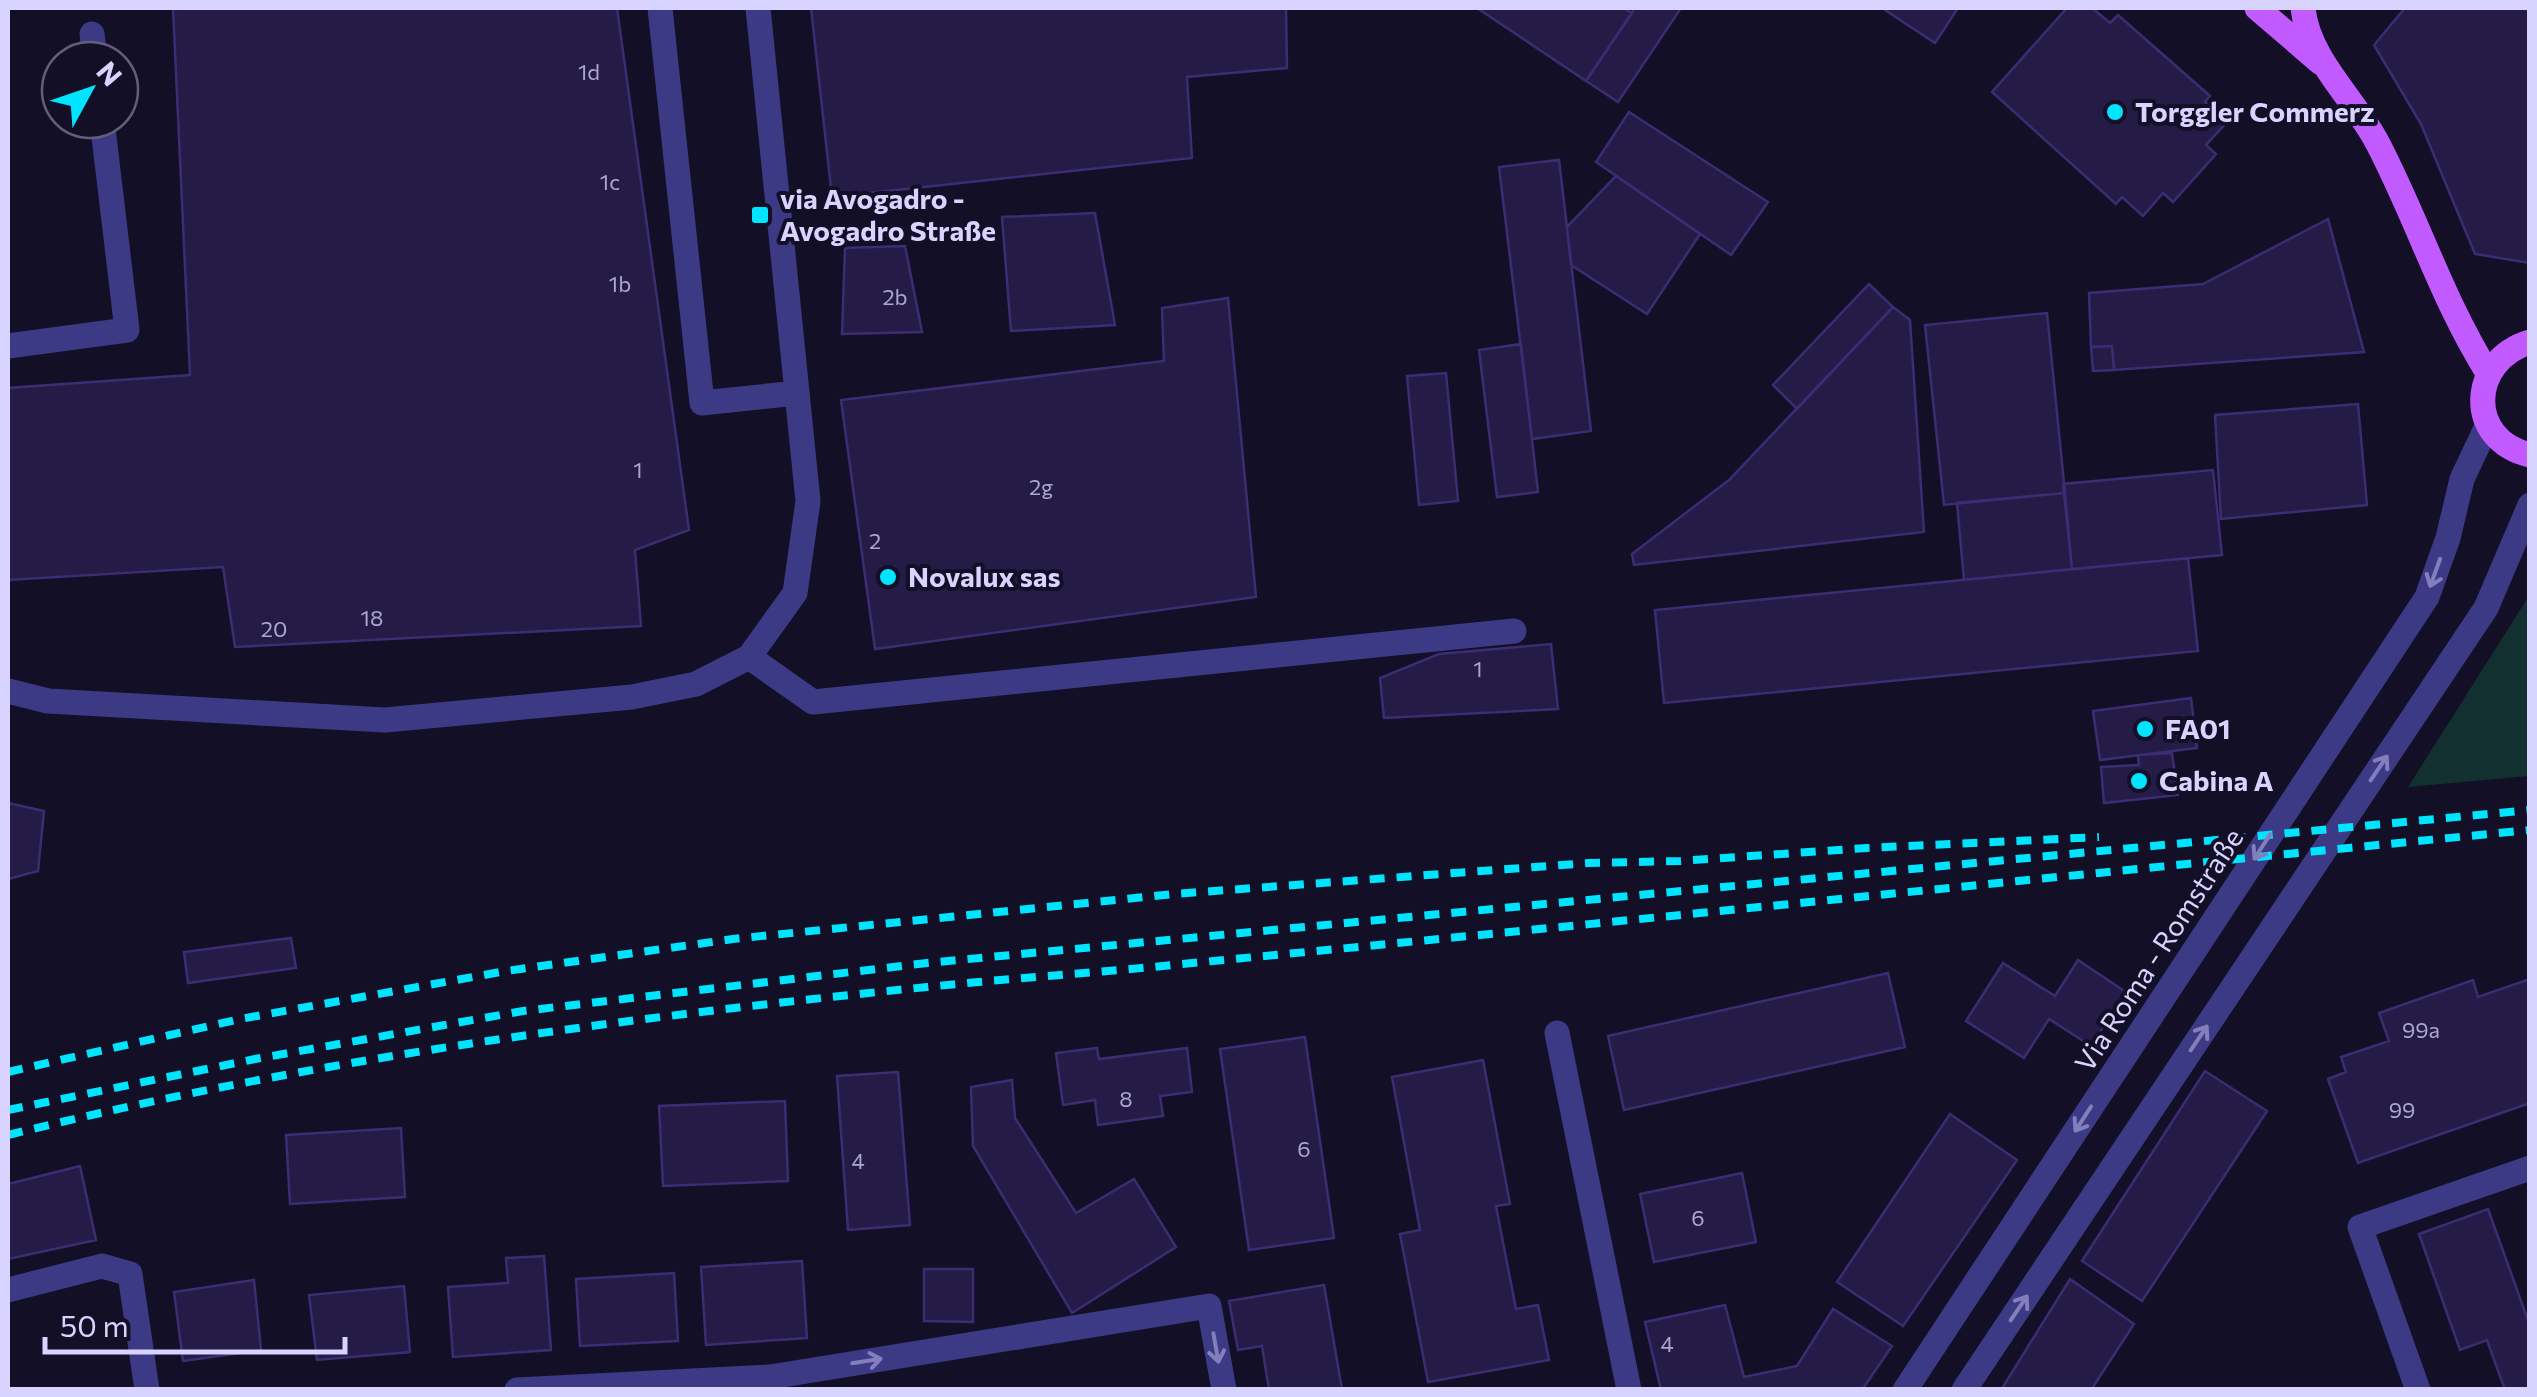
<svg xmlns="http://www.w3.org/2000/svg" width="2537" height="1397" viewBox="0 0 2537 1397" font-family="Commissioner,sans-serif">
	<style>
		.green { fill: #12302f }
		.building { fill: #241b47; stroke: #3b2d73; stroke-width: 2.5 }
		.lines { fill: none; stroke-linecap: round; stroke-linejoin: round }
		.minor { stroke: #3d3a85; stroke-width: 25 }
		.major { stroke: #c25bff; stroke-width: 25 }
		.rail { stroke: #00e5ff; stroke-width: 8; stroke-dasharray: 15 12; stroke-linecap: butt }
		.oneway { stroke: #837fbc }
		.poi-dot { fill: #00e5ff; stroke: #130f26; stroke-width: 4 }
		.labels { text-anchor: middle; stroke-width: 8; stroke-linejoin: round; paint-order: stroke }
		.number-label { font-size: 22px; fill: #aca6d1 }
		.poi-label { font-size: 28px; font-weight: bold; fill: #d9d4ff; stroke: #130f26; text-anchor: start }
		.street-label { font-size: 28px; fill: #d9d4ff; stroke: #130f26 }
	</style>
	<rect width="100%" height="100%" fill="#130f26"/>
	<path class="green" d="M2529 596V776L2408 787Z"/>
	<path class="building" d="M173 8H617L689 530 635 550 641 626 235 647 223 567 8 580V388L190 375Z
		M811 8H1286L1287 68 1187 77 1192 158 832 197Z
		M1477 8H1623L1632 13 1586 81Z
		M1635 8H1681L1618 102 1586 81Z
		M1882 8H1958L1935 43Z
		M2067 8H2092L2110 23 2118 15 2210 96 2205 102 2227 122 2206 145 2216 154 2173 202 2163 193 2143 216 2122 197 2116 204 1992 92Z
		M2405 8H2530V263L2475 254 2421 124 2374 45Z
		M1629 112 1768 202 1731 255 1596 162Z
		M1559 160 1591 431 1532 439 1499 167Z
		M1616 176 1700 234 1647 314 1571 265 1567 227Z
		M1095 213 1115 325 1011 331 1002 217Z
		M2328 219 2364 352 2114 370 2112 346 2091 347 2089 293 2203 284Z
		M905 246 922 332 842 334 845 248Z
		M1869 284 1893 307 1797 409 1773 385Z
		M1228 298 1256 597 875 649 841 400 1164 361 1162 308Z
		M1893 307 1910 320 1924 532 1634 565 1632 554 1729 480Z
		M2047 313 2065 493 1944 505 1925 325Z
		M1521 344 1538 492 1497 497 1479 350Z
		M2112 346 2114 370 2093 371 2091 347Z
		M1446 373 1458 501 1419 505 1407 376Z
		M2358 404 2367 505 2221 519 2215 415Z
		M2213 470 2222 555 2072 569 2063 484Z
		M2065 493 2072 569 1964 580 1957 503Z
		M2188 558 2198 651 1664 703 1655 610Z
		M1551 644 1558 709 1384 718 1380 678 1439 654Z
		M2191 698 2197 748 2100 760 2093 711Z
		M2172 753 2178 795 2104 803 2101 767 2139 765 2138 755Z
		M8 803 44 811 38 871 8 879Z
		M291 938 296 968 188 983 184 952Z
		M2078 960 2126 992 2091 1046 2049 1019 2024 1058 1966 1021 2003 963 2055 996Z
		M1888 973 1905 1047 1624 1110 1608 1036Z
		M2530 979V1103L2358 1163 2328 1079 2346 1072 2341 1057 2389 1041 2379 1013 2473 980 2478 997Z
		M1305 1037 1334 1238 1249 1250 1220 1049Z
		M1097 1048 1099 1059 1187 1048 1192 1092 1160 1096 1163 1116 1098 1125 1095 1100 1063 1105 1056 1053Z
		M1483 1060 1510 1204 1496 1206 1516 1309 1538 1305 1549 1360 1428 1382 1400 1234 1420 1230 1392 1077Z
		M2205 1071 2267 1111 2142 1301 2082 1261Z
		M898 1072 910 1225 848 1230 837 1076Z
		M1012 1080 1015 1118 1076 1213 1134 1179 1176 1247 1072 1313 973 1146 971 1087Z
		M785 1101 788 1181 663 1186 659 1106Z
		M1950 1114 2017 1160 1903 1326 1837 1282Z
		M401 1128 405 1197 290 1204 286 1135Z
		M80 1166 96 1240 8 1259V1184Z
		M1742 1173 1756 1242 1654 1262 1640 1194Z
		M2488 1209 2530 1326V1390H2505L2487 1340 2460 1350 2419 1234Z
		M544 1256 551 1350 453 1357 448 1287 508 1283 506 1258Z
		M802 1261 807 1338 706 1345 701 1267Z
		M924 1269H973V1322L924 1321Z
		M674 1273 678 1341 580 1346 576 1279Z
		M2070 1279 2134 1324 2091 1390H2001Z
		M254 1280 261 1350 183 1361 174 1292Z
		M1324 1285 1342 1389 1269 1390 1262 1346 1238 1350 1229 1301Z
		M404 1286 410 1352 317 1360 309 1295Z
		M1725 1305 1744 1377 1797 1366 1833 1309 1892 1346 1862 1390H1661L1645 1322Z"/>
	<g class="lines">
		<path class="minor" d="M660 8 702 403 797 393
			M92 34 95 60
			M8 346 127 330 102 120
			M749 657 813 702 1514 631
			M8 691 48 701 385 720 632 697 696 684 749 657 795 593 808 501 758 8
			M1557 1033 1629 1390
			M8 1290 102 1266 130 1274 147 1390
			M517 1390 770 1377 1209 1306 1224 1390
			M1905 1390 2427 597 2448 538 2462 479 2488 424
			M1964 1390 2486 608 2530 505
			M2418 1390 2360 1227 2530 1168"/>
		<path class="major" d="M2257 8 2321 63
			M2303 8C2308 59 2354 98 2377 142 2417 218 2442 300 2488 373
			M2530 342C2469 360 2465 440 2530 455"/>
		<path class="rail" d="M8 1072 240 1019 506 971 733 939 1174 894 1589 863 1680 861 1867 848 2099 837
			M8 1110 255 1059 523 1011 927 963 2530 810
			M8 1135C308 1060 619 1018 927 987 1012 978 1097 973 1182 964 1631 921 2080 874 2530 830"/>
	</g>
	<defs><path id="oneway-shaft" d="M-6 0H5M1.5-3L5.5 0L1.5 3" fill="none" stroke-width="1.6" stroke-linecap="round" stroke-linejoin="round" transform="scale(2.5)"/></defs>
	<g class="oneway">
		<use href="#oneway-shaft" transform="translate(2435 573) rotate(110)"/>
		<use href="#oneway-shaft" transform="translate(2379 768) rotate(-56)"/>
		<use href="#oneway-shaft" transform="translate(2262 847) rotate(123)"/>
		<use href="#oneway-shaft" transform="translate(2199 1038) rotate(-56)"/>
		<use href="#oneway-shaft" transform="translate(2083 1119) rotate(123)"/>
		<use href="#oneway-shaft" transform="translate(2019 1308) rotate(-56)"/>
		<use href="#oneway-shaft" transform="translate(1216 1348) rotate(80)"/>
		<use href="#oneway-shaft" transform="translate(867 1361) rotate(-9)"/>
	</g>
	<g class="poi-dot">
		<circle cx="2115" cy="112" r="10"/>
		<rect x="750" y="205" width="20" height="20" rx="5"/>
		<circle cx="888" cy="577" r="10"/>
		<circle cx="2145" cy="729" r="10"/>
		<circle cx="2139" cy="781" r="10"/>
	</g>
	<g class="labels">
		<g class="number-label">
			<text x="589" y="80">1d</text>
			<text x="610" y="190">1c</text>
			<text x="620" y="292">1b</text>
			<text x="895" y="305">2b</text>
			<text x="638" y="478">1</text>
			<text x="1041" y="495">2g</text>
			<text x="875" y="549">2</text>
			<text x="372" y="626">18</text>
			<text x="274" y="637">20</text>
			<text x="1478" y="677">1</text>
			<text x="2421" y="1038">99a</text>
			<text x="1126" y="1107">8</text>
			<text x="2402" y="1118">99</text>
			<text x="1304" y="1157">6</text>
			<text x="858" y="1169">4</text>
			<text x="1698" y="1226">6</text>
			<text x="1667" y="1352">4</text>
		</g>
		<g class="poi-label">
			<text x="2135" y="122">Torggler Commerz</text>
			<text x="780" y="209">via Avogadro -<tspan x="780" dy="32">Avogadro Straße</tspan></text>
			<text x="908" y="587">Novalux sas</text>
			<text x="2165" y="739">FA01</text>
			<text x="2159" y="791">Cabina A</text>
		</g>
		<g class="street-label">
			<text transform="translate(2159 950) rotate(-57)" y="10">Via Roma - Romstraße</text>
		</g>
	</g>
	<rect width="2537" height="1397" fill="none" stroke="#d9d4ff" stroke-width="20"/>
	<g transform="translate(90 90) rotate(50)"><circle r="48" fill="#130f26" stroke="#625e7d" stroke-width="2.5"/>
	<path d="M0-8L18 38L0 25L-18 38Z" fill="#00e5ff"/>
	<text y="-15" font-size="28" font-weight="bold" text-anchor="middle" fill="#d9d4ff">N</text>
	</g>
	<path d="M45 1337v15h300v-15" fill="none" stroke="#d9d4ff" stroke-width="5"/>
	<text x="60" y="1337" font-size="30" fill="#d9d4ff" stroke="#130f26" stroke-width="8" paint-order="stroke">50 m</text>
</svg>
